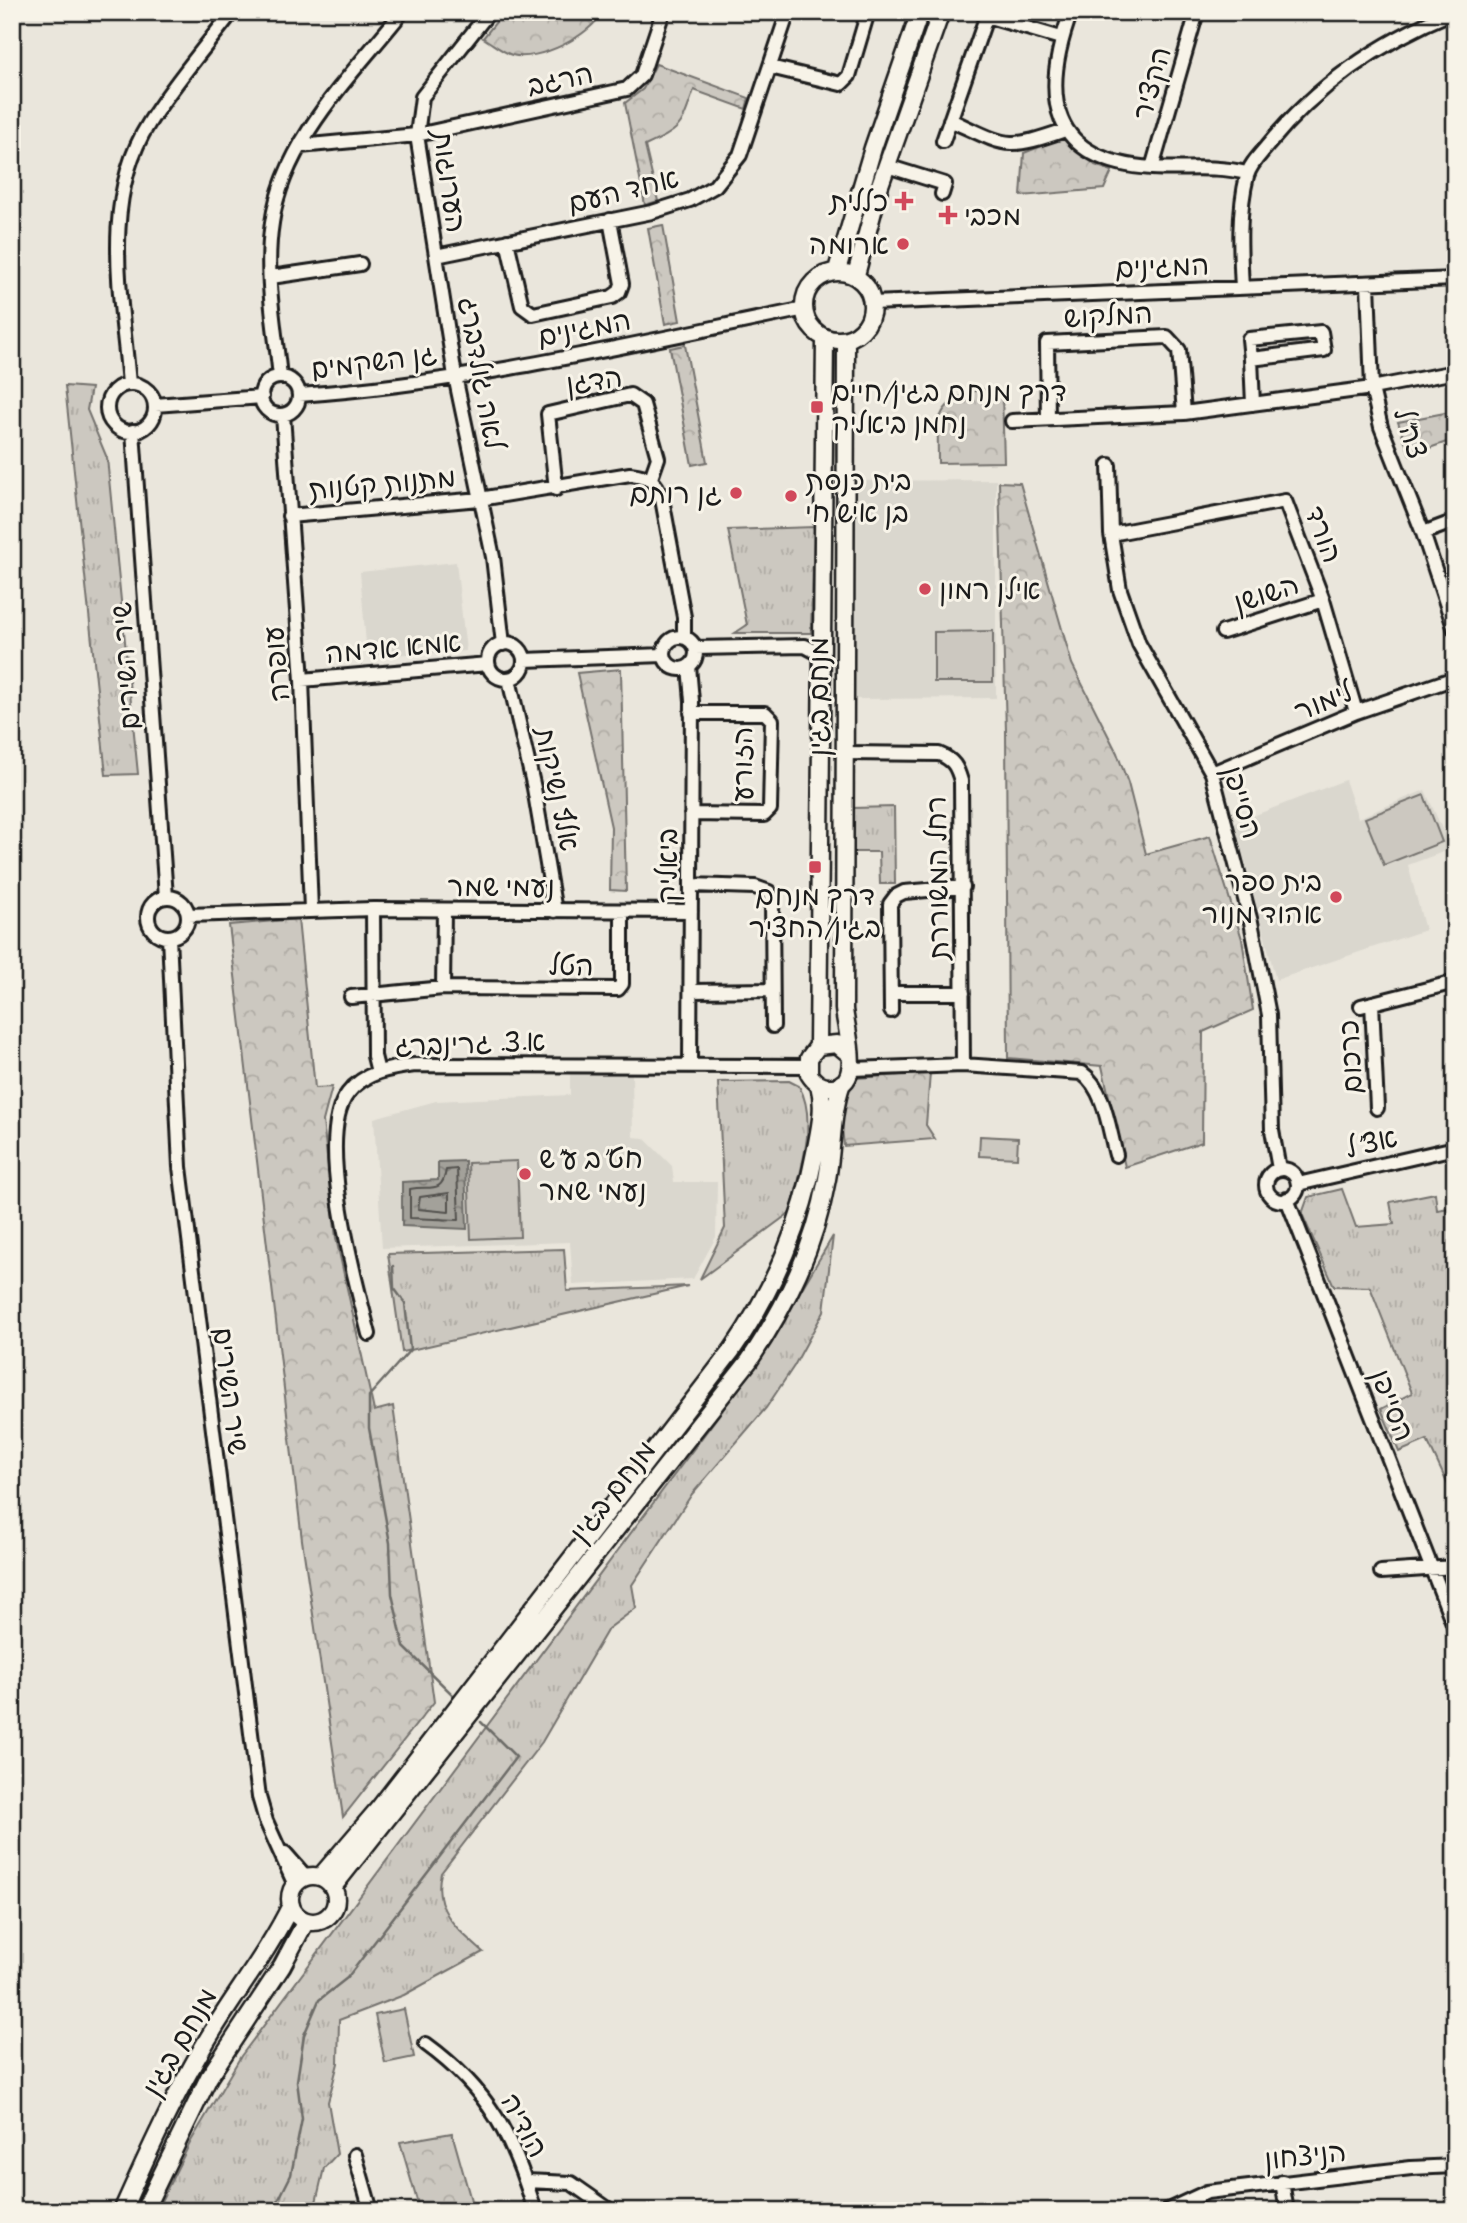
<svg xmlns="http://www.w3.org/2000/svg" width="1467" height="2223" viewBox="0 0 1467 2223" font-family="Caveat,'Playpen Sans Hebrew',sans-serif">
	<style>
		.built { fill: #dad7ce }
		.grass { fill: url(#grass-tufts); stroke: #74726e; stroke-width: 2 }
		.forest { fill: url(#forest-crowns); stroke: #74726e; stroke-width: 2 }
		.pitch { fill: #ccc8c0; stroke: #74726e; stroke-width: 2 }
		.water { fill: url(#water-ripples); stroke: #6d6c68; stroke-width: 2 }
		.lines { fill: none; stroke-linecap: round; stroke-linejoin: round }
		.shore { stroke: #52514e; stroke-width: 2 }
		.stream { stroke: #6d6c68; stroke-width: 2.5 }
		.minor-casing { stroke: #1c1c1c; stroke-width: 18 }
		.major-casing { stroke: #1c1c1c; stroke-width: 21 }
		.minor { stroke: #f7f3e8; stroke-width: 12 }
		.major { stroke: #f7f3e8; stroke-width: 16 }
		.poi-dot { fill: #d1495b; stroke: #f7f3e8; stroke-width: 2.5 }
		.labels { text-anchor: middle; stroke-width: 6; stroke-linejoin: round; paint-order: stroke }
		.street-label { font-size: 28px; fill: #1c1c1c; stroke: #f7f3e8 }
		.poi-label { font-size: 28px; fill: #1c1c1c; stroke: #f7f3e8; text-anchor: start }
	</style>
	<defs>
		<pattern id="grass-tufts" width="24" height="20" patternUnits="userSpaceOnUse" patternTransform="scale(1.75)"><rect width="24" height="20" fill="#ccc8c0"/><path d="M3 7l-1-3M5 7V3M7 7l1-3M15 17l-1-3M17 17v-4M19 17l1-3" fill="none" stroke="#afaba4"/></pattern>
		<pattern id="forest-crowns" width="20" height="18" patternUnits="userSpaceOnUse" patternTransform="scale(1.75)"><rect width="20" height="18" fill="#ccc8c0"/><path d="M2 6a3 3 0 1 1 6 0M12 15a3 3 0 1 1 6 0" fill="none" stroke="#afaba4"/></pattern>
		<pattern id="water-ripples" width="26" height="14" patternUnits="userSpaceOnUse" patternTransform="scale(1.75)"><rect width="26" height="14" fill="#a3a19a"/><path d="M2 4q2-2 4 0t4 0M15 11q2-2 4 0t4 0" fill="none" stroke="#84827d"/></pattern>
	</defs>
	<rect width="100%" height="100%" fill="#eae6dc"/>
	<filter id="ink" filterUnits="userSpaceOnUse"><feTurbulence type="fractalNoise" baseFrequency=".0143" numOctaves="2"/><feDisplacementMap in="SourceGraphic" scale="14" xChannelSelector="R" yChannelSelector="G"/><feConvolveMatrix kernelMatrix="1 2 1 2 8 2 1 2 1" color-interpolation-filters="sRGB"/></filter>
	<g filter="url(#ink)">
		<path class="built" d="M996 480V698L855 699 854 481Z
			M456 562 466 651 367 656 360 572Z
			M1345 780 1358 818 1425 790 1451 849 1408 865 1425 930 1276 980 1235 823Z
			M570 1073 632 1074 633 1137 644 1138 672 1166 674 1182H717L716 1237 693 1279 573 1285 570 1242 382 1248 374 1118 436 1101 570 1095Z"/>
		<path class="grass" d="M65 386 91 388 87 410 107 458 138 774 106 775Z
			M814 527 811 633H735L747 625 728 530Z
			M894 807 895 884H880L879 852H852V808Z
			M789 1081 799 1086C819 1122 799 1174 791 1212L700 1279 725 1228 718 1082Z
			M1342 1189 1356 1227 1394 1224 1390 1202 1435 1193 1437 1210 1455 1207V1500L1427 1440 1399 1452 1381 1409 1412 1393 1370 1287 1334 1286 1302 1214 1308 1197Z
			M833 1236 824 1311 794 1366 766 1408 692 1494 632 1585 636 1608 608 1629 542 1742 441 1873C432 1909 457 1929 483 1952L404 1995 339 2020 338 2063 328 2102 337 2154 324 2168 314 2211H156L191 2141 241 2056 759 1361Z
			M564 1249 567 1291 688 1286 402 1352 388 1254Z"/>
		<path class="forest" d="M504 12H602C591 36 538 62 512 55 502 52 492 43 483 38Z
			M656 64 749 98 746 109 694 90C680 129 683 128 645 146L658 201 645 205 625 103 643 89Z
			M1064 137 1095 165 1112 171 1104 189 1021 196 1024 153Z
			M663 225 680 321 665 324 648 228Z
			M685 345 707 462 692 465 670 348Z
			M981 389 1002 392 1004 462 938 463C938 419 932 404 981 389Z
			M1455 411V439L1410 455 1398 422Z
			M999 482 1020 483 1072 664 1117 753 1128 783 1146 854 1210 836 1242 939 1253 1010 1203 1032 1202 1142 1125 1167 1102 1066 1008 1058 1006 731Z
			M621 669 626 891 610 890 611 827 577 673Z
			M298 919 315 1088 332 1087 323 1121 336 1238 374 1411 393 1406 434 1702 343 1817 302 1540 229 925Z
			M930 1073 926 1125 935 1139 844 1146C841 1118 836 1100 856 1078Z
			M452 2133 474 2211H420L400 2142Z"/>
		<path class="pitch" d="M993 631V682H934V632Z
			M1424 795 1442 842 1384 865 1365 818Z
			M980 1136 1018 1138 1017 1158 979 1156Z
			M517 1161 520 1237 471 1239 468 1163Z
			M404 2009 414 2057 385 2063 375 2015Z"/>
		<path class="water" d="M465 1161 467 1229 402 1226V1182L438 1180V1162Z"/>
		<g class="lines">
			<path class="shore" d="M457 1169 459 1220 410 1218V1189C430 1185 442 1195 446 1170Z
				M449 1193V1212L418 1209 420 1197Z"/>
			<path class="stream" d="M393 1266 394 1288 405 1303 410 1350 369 1396V1428L390 1543 392 1594 404 1647 454 1696
				M273 2211 291 2175 302 2119 297 2081 304 2035 319 2000 347 1978 516 1757 481 1722"/>
			<defs>
				<path id="minor" d="M489 12 422 97 417 135 455 376 493 557 503 644
					M1071 12C1040 96 1049 161 1152 168 1185 170 1215 165 1247 173
					M986 16 1061 38
					M770 67 841 84 849 76 868 12
					M950 120C1007 146 1005 151 1065 130
					M943 141 988 12
					M300 146 417 135 627 89 642 75 663 12
					M887 166 945 184 942 194
					M1152 168 1197 12
					M507 241 522 306 533 314 612 297 619 292 622 284 610 220
					M436 256 652 212 690 200 715 186 740 155 788 12
					M271 277 360 264
					M1368 283 1372 388 1381 427 1423 533 1455 630
					M1242 288C1240 251 1238 211 1247 176 1250 164 1261 154 1268 145 1317 85 1382 41 1453 12
					M872 303 1455 279
					M1321 332 1324 350 1251 359 1249 339Z
					M1251 359 1253 404
					M280 377C275 327 264 273 272 223 283 141 353 74 402 12
					M261 396a19 19 0 1 1 38 0a19 19 0 1 1-38 0Z
					M129 384C122 299 100 200 149 123 173 84 204 49 232 12
					M107 408a24 24 0 1 1 48 0a24 24 0 1 1-48 0Z
					M299 395C470 383 637 343 805 309
					M155 405 262 397
					M283 415 302 680 311 910
					M1048 419 1047 343 1167 337 1179 350 1184 413
					M1012 421 1184 413 1372 388 1455 372
					M133 431 166 897
					M1109 465 1111 534 1120 590 1139 644 1212 773 1251 922 1269 1015 1272 1130 1279 1169
					M556 489 548 414 630 395 643 404 658 458 651 478
					M289 516 480 499 630 474C649 476 656 480 662 499L684 617V637
					M1423 533 1455 521
					M1111 534 1285 501 1323 600 1356 712
					M1223 632 1323 600
					M664 653a16 16 0 1 1 32 0a16 16 0 1 1-32 0Z
					M488 661a18 18 0 1 1 36 0a18 18 0 1 1-36 0Z
					M695 648 805 646 820 654
					M524 660 664 655
					M689 666 692 701 690 1065
					M509 679 534 788 555 911
					M302 680 488 664
					M844 753 939 754C954 760 957 767 961 781L963 1065
					M1212 773 1356 712 1455 678
					M691 814 764 815 770 809 772 720 765 713H691
					M691 885 755 887 769 892 772 901 773 1026
					M148 917a20 20 0 1 1 40 0a20 20 0 1 1-40 0Z
					M373 909 374 1056 378 1072
					M188 915 373 909 691 911
					M169 937 180 1167 259 1797 266 1821 295 1885
					M443 988 444 910
					M691 991 772 990
					M891 993H963
					M351 997 443 988 618 989 622 984V911
					M1372 1003 1377 1108
					M1361 1006 1455 982
					M891 1011 890 904 896 896 904 892 963 887
					M852 1069 963 1065 1082 1073C1105 1089 1109 1130 1116 1155
					M1266 1185a16 16 0 1 1 32 0a16 16 0 1 1-32 0Z
					M1298 1184 1455 1148
					M1287 1199 1455 1628
					M369 1334C356 1282 314 1136 348 1093 364 1072 391 1068 415 1065L808 1066
					M1381 1572 1455 1567
					M285 1853 306 1877
					M426 2044C489 2090 513 2137 535 2211
					M355 2155 371 2211
					M526 2181 571 2183 611 2211
					M1282 2182 1287 2211
					M1166 2211 1207 2192 1411 2168 1455 2166"/>
				<path id="major" d="M837 270 873 148 920 12
					M804 306a34 34 0 1 1 68 0a34 34 0 1 1-68 0Z
					M856 275 880 185 941 12
					M846 340 844 1009C846 1031 864 1085 832 1087 821 1088 814 1082 809 1074V1058L818 1046 837 1044 849 1054
					M818 1046 825 338
					M290 1899a23 23 0 1 1 46 0a23 23 0 1 1-46 0Z
					M320 1877 380 1807 732 1350C775 1287 802 1223 816 1148 820 1127 825 1106 819 1085
					M333 1887 749 1361C787 1304 815 1247 827 1179 833 1147 831 1114 842 1083
					M122 2211C148 2153 174 2096 206 2042 233 1996 267 1954 291 1905
					M144 2211 209 2077 282 1966 306 1921"/>
			</defs>
			<use href="#minor" class="minor-casing"/>
			<use href="#major" class="major-casing"/>
			<use href="#minor" class="minor"/>
			<use href="#major" class="major"/>
		</g>
	</g>
	<g class="poi-dot">
		<path d="M900.5 190.5h7v7h7v7h-7v7h-7v-7h-7v-7h7z"/>
		<path d="M944.5 204.5h7v7h7v7h-7v7h-7v-7h-7v-7h7z"/>
		<circle cx="903" cy="244" r="7"/>
		<rect x="810" y="400" width="14" height="14" rx="3.5"/>
		<circle cx="736" cy="493" r="7"/>
		<circle cx="791" cy="496" r="7"/>
		<circle cx="925" cy="589" r="7"/>
		<rect x="808" y="860" width="14" height="14" rx="3.5"/>
		<circle cx="1336" cy="897" r="7"/>
		<circle cx="525" cy="1174" r="7"/>
	</g>
	<g class="labels">
		<g class="street-label">
			<text transform="translate(560 79) rotate(-12)" y="10">הרגב</text>
			<text transform="translate(1151 83) rotate(-74)" y="10">הקציר</text>
			<text transform="translate(450 182) rotate(82)" y="10">הערוגות</text>
			<text transform="translate(623 190) rotate(-14)" y="10">אחד העם</text>
			<text transform="translate(1162 266) rotate(-2)" y="10">המגינים</text>
			<text transform="translate(1108 315) rotate(-3)" y="10">המלקוש</text>
			<text transform="translate(584 328) rotate(-11)" y="10">המגינים</text>
			<text transform="translate(374 361) rotate(-7)" y="10">גן השקמים</text>
			<text transform="translate(482 373) rotate(80)" y="10">לאה גולדברג</text>
			<text transform="translate(594 380) rotate(-8)" y="10">הדגן</text>
			<text transform="translate(1411 433) rotate(72)" y="10">צה"ל</text>
			<text transform="translate(382 483) rotate(-5)" y="10">מתנות קטנות</text>
			<text transform="translate(1324 534) rotate(69)" y="10">הורד</text>
			<text transform="translate(1266 593) rotate(-18)" y="10">השושן</text>
			<text transform="translate(393 647) rotate(-5)" y="10">אמא אדמה</text>
			<text transform="translate(276 664) rotate(-95)" y="10">עופרה</text>
			<text transform="translate(125 666) rotate(-94)" y="10">שיר השירים</text>
			<text transform="translate(818 697) rotate(-90)" y="10">מנחם בגין</text>
			<text transform="translate(1323 701) rotate(-22)" y="10">לימור</text>
			<text transform="translate(742 764) rotate(-90)" y="10">הזורע</text>
			<text transform="translate(558 789) rotate(78)" y="10">אלף נשיקות</text>
			<text transform="translate(1243 802) rotate(73)" y="10">הסייפן</text>
			<text transform="translate(667 866) rotate(-90)" y="10">ביאליק</text>
			<text transform="translate(937 878) rotate(-91)" y="10">רחל המשוררת</text>
			<text x="501" y="896">נעמי שמר</text>
			<text transform="translate(571 965) rotate(1)" y="10">הטל</text>
			<text transform="translate(470 1043) rotate(-2)" y="10">א.צ. גרינברג</text>
			<text transform="translate(1350 1057) rotate(-93)" y="10">כרכום</text>
			<text transform="translate(1371 1142) rotate(-13)" y="10">אצ"ל</text>
			<text transform="translate(231 1391) rotate(83)" y="10">שיר השירים</text>
			<text transform="translate(1393 1405) rotate(69)" y="10">הסייפן</text>
			<text transform="translate(612 1491) rotate(-52)" y="10">מנחם בגין</text>
			<text transform="translate(179 2042) rotate(-60)" y="10">מנחם בגין</text>
			<text transform="translate(525 2125) rotate(62)" y="10">הודיה</text>
			<text transform="translate(1305 2155) rotate(-6)" y="10">הניצחון</text>
		</g>
		<g class="poi-label">
			<text x="888" y="211" text-anchor="end">כללית</text>
			<text x="964" y="225">מכבי</text>
			<text x="889" y="254" text-anchor="end">ארומה</text>
			<text x="831" y="401">דרך מנחם בגין/חיים<tspan x="831" dy="32">נחמן ביאליק</tspan></text>
			<text x="805" y="490">בית כנסת<tspan x="805" dy="32">בן איש חי</tspan></text>
			<text x="722" y="503" text-anchor="end">גן רותם</text>
			<text x="939" y="599">אילן רמון</text>
			<text x="1322" y="891" text-anchor="end">בית ספר<tspan x="1322" dy="32">אהוד מנור</tspan></text>
			<text x="815" y="905" text-anchor="middle">דרך מנחם<tspan x="815" dy="32">בגין/החציר</tspan></text>
			<text x="539" y="1168">חט"ב ע"ש<tspan x="539" dy="32">נעמי שמר</tspan></text>
		</g>
	</g>
	<rect width="1467" height="2223" fill="none" stroke="#f7f3e8" stroke-width="42"/>
	<rect x="21" y="21" width="1425" height="2181" fill="none" stroke="#1c1c1c" stroke-width="2.5" filter="url(#ink)"/>
</svg>
